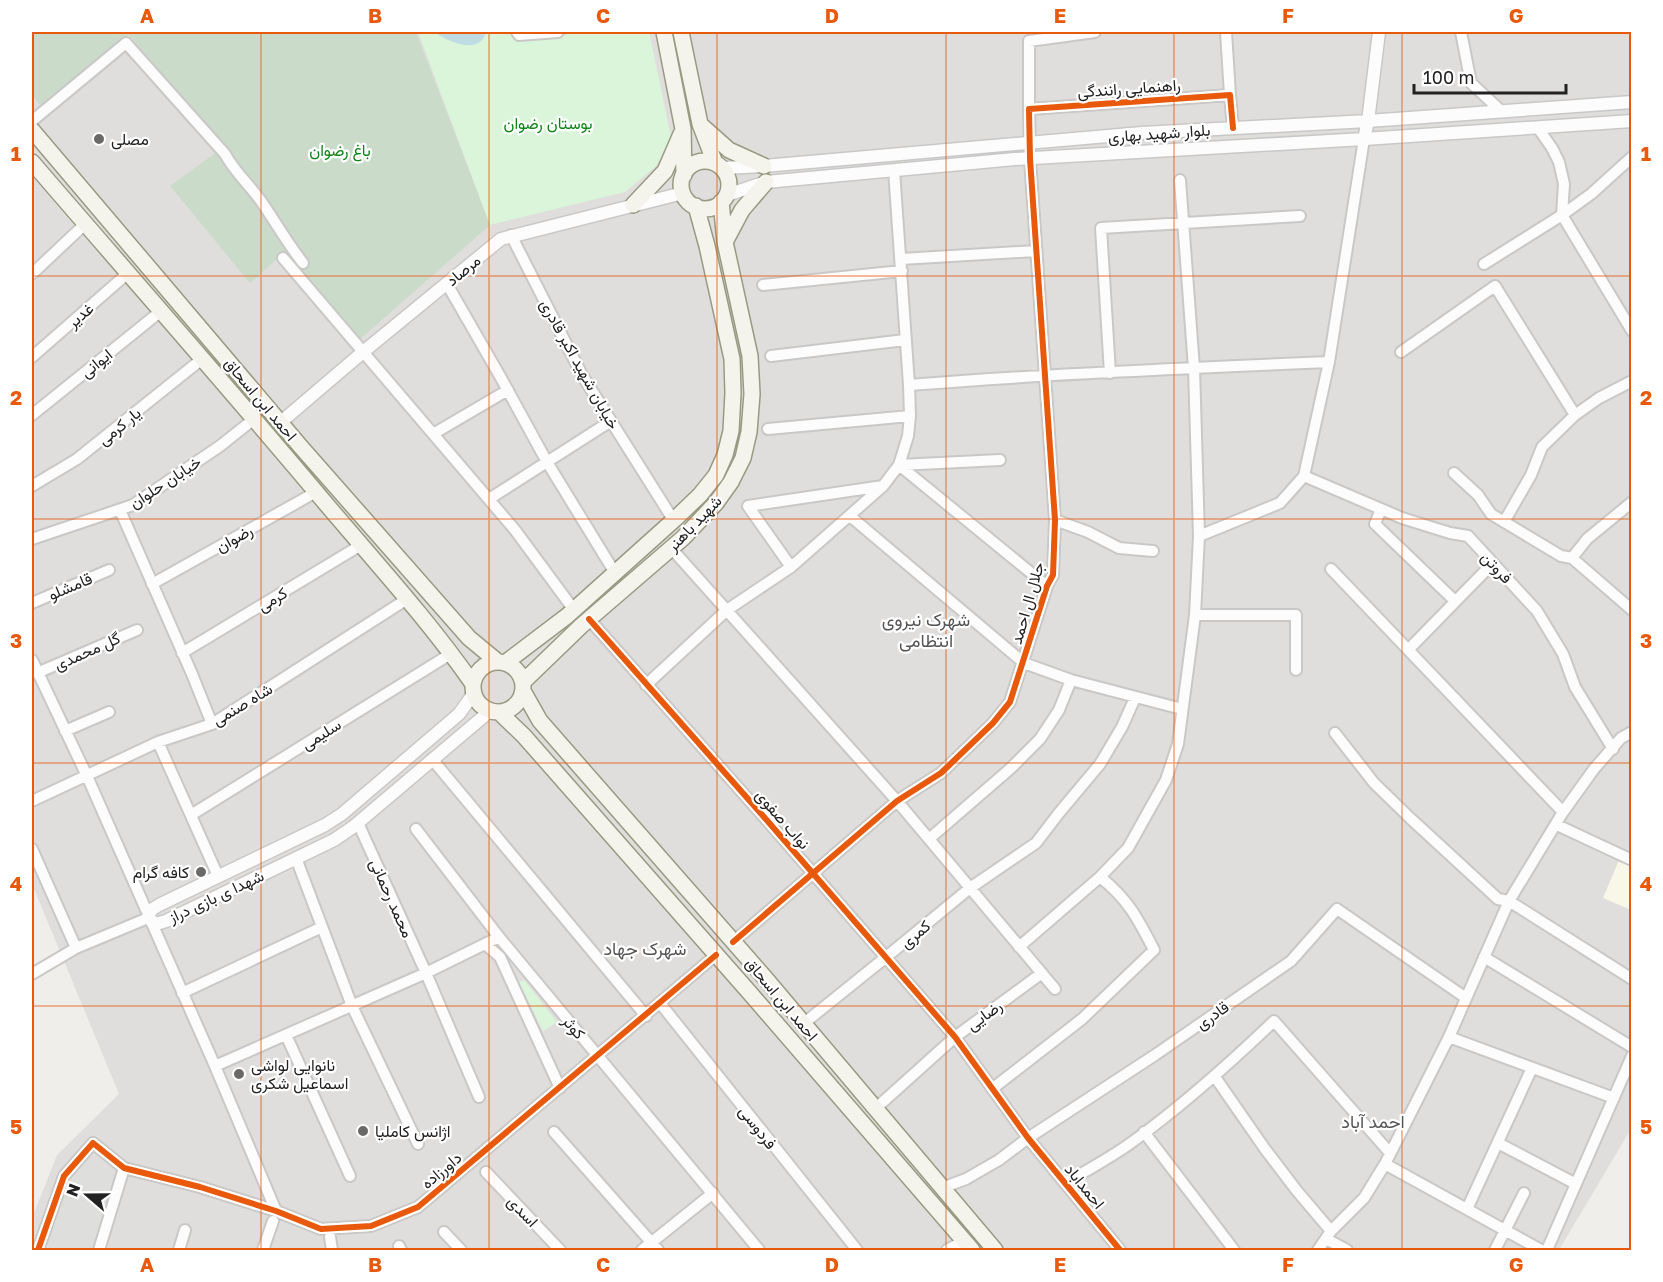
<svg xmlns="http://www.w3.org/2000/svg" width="1663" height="1282" viewBox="0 0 1663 1282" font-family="'Golos Text',Vazirmatn,sans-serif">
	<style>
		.residential { fill: #dfdedc }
		.education { fill: #f8f7e8 }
		.religious { fill: #dededc }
		.cemetery { fill: #cadbca }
		.park { fill: #daf5da }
		.water { fill: #bfdbe3 }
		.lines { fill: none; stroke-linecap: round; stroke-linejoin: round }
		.minor-casing { stroke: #c9c8c7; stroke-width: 14 }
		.tertiary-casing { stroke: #c9c8c7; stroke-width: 15 }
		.secondary-casing { stroke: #999a82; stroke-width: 18 }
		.minor { stroke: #fdfcfc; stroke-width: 10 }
		.tertiary { stroke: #fdfcfc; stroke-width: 12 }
		.secondary { stroke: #f4f4ed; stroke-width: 15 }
		.cycleway-casing { stroke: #fff; stroke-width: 10 }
		.cycleway { stroke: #e8590c; stroke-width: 6 }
		.grid { fill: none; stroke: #e8590c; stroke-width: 1.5; stroke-opacity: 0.55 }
		.poi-dot { fill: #6a6968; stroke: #fff; stroke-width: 2 }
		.labels { text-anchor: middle; stroke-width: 4.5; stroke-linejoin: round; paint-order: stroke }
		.street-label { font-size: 16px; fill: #222; stroke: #fff }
		.park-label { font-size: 16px; fill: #0c8416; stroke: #fff }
		.poi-label { font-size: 16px; fill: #222; stroke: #fff; text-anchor: start }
		.neighbourhood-label { font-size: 18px; fill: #555; stroke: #fff }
		.neatline { fill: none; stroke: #e8590c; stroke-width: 2 }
		.grid-label { font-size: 20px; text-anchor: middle; font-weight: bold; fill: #e8590c }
	</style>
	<rect width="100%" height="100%" fill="#f0eeeb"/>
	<path class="residential" d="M32 32H1631V1129L1559 1250H32V1218L57 1155 119 1094 32 884Z"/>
	<path class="education" d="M1619 860 1631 865V910L1603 898Z"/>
	<path class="religious" d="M70 1157 119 1173 94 1250H44L40 1249Z"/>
	<path class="cemetery" d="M32 32H416L490 225 359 340 286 251 250 283 170 186 225 146 129 35 40 105 32 95Z"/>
	<path class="park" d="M418 32H510L517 40 525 41 582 32H649L671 137 656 166 625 192 490 225Z
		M524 980 557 1022 543 1031 519 982Z"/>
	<path class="water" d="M436 33V32H486C480 55 450 43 436 33Z"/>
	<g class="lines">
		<defs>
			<path id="minor" d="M517 32 519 35 558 32
				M1226 32 1230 95
				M1461 32 1471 83 1500 110
				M1029 109V41L1095 32
				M32 121 126 43 225 154C235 173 251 186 263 204 276 223 288 244 303 263
				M1538 128 1552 148 1559 162 1564 184 1562 215 1632 331
				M511 235 582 375 674 521
				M283 258 515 530 574 610
				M901 259 1036 251
				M1484 264 1562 215 1591 194 1632 157
				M33 273 85 224
				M447 284 501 378 547 462 615 573
				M763 285 902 271
				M1401 352 1495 286 1575 415
				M771 356 905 340
				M32 357 128 273
				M1110 373 1101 228 1300 216
				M909 385C1049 374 1189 368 1329 362
				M32 415 161 311
				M768 429 910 416
				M433 434 508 390
				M899 465 1047 586
				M899 465 1000 460
				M1454 473 1478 495 1491 514 1561 556 1572 558 1632 610
				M1304 476 1402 518 1450 533 1468 536 1537 611 1563 654 1575 687 1613 749
				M32 486 77 459 202 359
				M489 499 611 421
				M1381 509 1375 524 1455 601
				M120 510 192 674 212 724
				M850 516 1024 663 1071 680 1182 709
				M1055 520 1088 532 1119 548 1153 551
				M1504 522 1531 475 1542 447 1575 415 1599 398 1632 381
				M1199 536 1280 503 1304 476 1329 362 1364 139
				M32 539 133 505 220 446 254 419
				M671 548 897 801 1055 989
				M1572 558 1587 539 1632 502
				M791 567 748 506 883 486
				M1331 569 1563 812
				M152 584 316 492
				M32 603 109 570
				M1195 615H1296V670
				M589 619 764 817 955 1037 1028 1138 1120 1250
				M1408 650 1493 563
				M182 653 361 545
				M32 660 87 776 215 1066 276 1211
				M37 673 137 630
				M646 685 727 610 791 567 883 486 899 465 908 436 910 416 909 385 894 170
				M65 731 109 712
				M1335 733 1374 783 1410 818 1498 899 1509 901 1632 979
				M158 742 218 876
				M432 759 646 1016
				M32 801 158 742 212 724 407 599
				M191 815 452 653
				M358 823 426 973 479 1097
				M1557 825 1632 860
				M416 829 499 937 759 1250
				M929 839 1011 768 1040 739 1059 710 1071 680
				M32 849 76 948
				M296 858 352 1006 418 1144
				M733 942 897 801 941 773 993 723 1010 702 1047 586 1053 575 1055 520 1030 159 1029 109 1230 95 1233 128
				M485 944 500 957 560 1088
				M1019 947 1100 877 1128 848 1166 780 1178 744 1195 615 1199 536 1194 368 1180 180
				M1484 957 1632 1047
				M32 974 76 948 148 918
				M182 993 322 927
				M660 1003 857 1250
				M803 1024 885 958 970 888 1036 843 1059 813 1100 764 1122 727 1135 698
				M286 1035 350 1176
				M1449 1037 1614 1098
				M215 1066 426 973 499 937
				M1215 1077 1265 1149 1297 1191 1331 1231
				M992 1089 1082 1019 1154 950C1138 919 1128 899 1100 877
				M875 1109 955 1037 1042 973
				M554 1132 658 1250
				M1144 1132 1234 1250
				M1498 1143 1576 1184
				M1385 1164 1541 1250
				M486 1172 560 1250
				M1065 1183C1086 1171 1108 1159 1128 1145 1180 1108 1228 1065 1274 1021L1390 1153
				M942 1188 966 1179 999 1160 1028 1138 1155 1055 1291 961 1337 909 1466 998
				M1467 1209 1532 1068
				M444 1232 461 1250
				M330 1237 332 1250
				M1326 1239 1347 1250
				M399 1246 401 1250
				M38 1250 64 1176 93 1143 124 1168 200 1187 276 1211 321 1229 371 1226 418 1207 716 955
				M99 1250 124 1168
				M179 1250 185 1230
				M263 1250 273 1221
				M642 1250 713 1193
				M947 1250 964 1241
				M1318 1250 1331 1231 1364 1198 1385 1164 1449 1037 1509 901 1563 812 1594 769 1621 738 1632 732
				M1495 1250 1524 1193
				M1547 1250 1632 1056"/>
			<path id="tertiary" d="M1364 139 1368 121 1379 32
				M723 168 764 166 1142 133 1368 121 1632 102
				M727 195 766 182 1015 159 1364 139 1632 121
				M281 422 363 352 501 239 683 193
				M474 693 459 714 342 814 325 825 159 905 151 910 148 918 156 924 166 921 334 840 353 827 490 711"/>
			<path id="secondary" d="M664 32 683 129 684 175
				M681 32 700 124 715 163
				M702 126 729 150 764 166
				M32 130 301 447 469 638 498 662
				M681 185a24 24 0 1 1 48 0a24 24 0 1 1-48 0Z
				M32 162C130 276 230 389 327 505 377 564 429 621 473 684
				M633 205 665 171 681 134
				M725 242 742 210 766 182
				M473 687a25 25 0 1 1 50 0a25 25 0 1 1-50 0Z
				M505 663 567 616 675 519 700 495 716 475 725 455 731 431 733 393 732 359 707 246 696 206
				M523 682 581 626 683 538 716 503 731 482 743 458 749 432 752 394 750 356 725 242 721 202
				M523 691 540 721 766 979 995 1250
				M499 712 524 736 749 992 972 1250"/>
		</defs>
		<use href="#minor" class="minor-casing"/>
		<use href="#tertiary" class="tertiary-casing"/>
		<use href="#secondary" class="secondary-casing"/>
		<use href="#minor" class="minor"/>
		<use href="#tertiary" class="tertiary"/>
		<use href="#secondary" class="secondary"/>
		<defs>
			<path id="cycleway" d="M589 619 764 817 955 1037 1028 1138 1120 1250
				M733 942 897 801 941 773 993 723 1010 702 1047 586 1053 575 1055 520 1030 159 1029 109 1230 95 1233 128
				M38 1250 64 1176 93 1143 124 1168 200 1187 276 1211 321 1229 371 1226 418 1207 716 955"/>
		</defs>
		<use href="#cycleway" class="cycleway-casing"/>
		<use href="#cycleway" class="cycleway"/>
	</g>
	<path class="grid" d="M261 32V1250M489 32V1250M717 32V1250M946 32V1250M1174 32V1250M1402 32V1250M32 276H1632M32 519H1632M32 763H1632M32 1006H1632"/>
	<g class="poi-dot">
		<circle cx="99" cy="139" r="6"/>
		<circle cx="201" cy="872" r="6"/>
		<circle cx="239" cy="1074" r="6"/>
		<circle cx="363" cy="1131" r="6"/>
	</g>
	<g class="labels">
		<g class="street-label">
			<text transform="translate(1129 88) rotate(-4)" y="6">راهنمایی رانندگی</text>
			<text transform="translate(1159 133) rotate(-4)" y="6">بلوار شهید بهاری</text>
			<text transform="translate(463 270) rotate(-40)" y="6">مرصاد</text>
			<text transform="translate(80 315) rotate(-41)" y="6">غدیر</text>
			<text transform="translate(96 363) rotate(-39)" y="6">ایوانی</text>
			<text transform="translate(580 364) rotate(61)" y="6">خیابان شهید اکبر قادری</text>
			<text transform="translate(261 399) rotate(50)" y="6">احمد ابن اسحاق</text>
			<text transform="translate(119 426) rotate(-39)" y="6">یار کرمی</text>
			<text transform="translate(165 482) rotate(-33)" y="6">خیابان حلوان</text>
			<text transform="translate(694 523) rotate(-46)" y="6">شهید باهنر</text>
			<text transform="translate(234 538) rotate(-29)" y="6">رضوان</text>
			<text transform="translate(1497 567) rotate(47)" y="6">فروتن</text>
			<text transform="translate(70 586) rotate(-23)" y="6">قامشلو</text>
			<text transform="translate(272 599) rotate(-31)" y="6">کرمی</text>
			<text transform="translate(1027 603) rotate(-74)" y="6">جلال ال احمد</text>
			<text transform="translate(87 651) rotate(-24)" y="6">گل محمدی</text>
			<text transform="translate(242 704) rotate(-31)" y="6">شاه صنمی</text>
			<text transform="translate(321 734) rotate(-32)" y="6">سلیمی</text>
			<text transform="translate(783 819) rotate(49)" y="6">نواب صفوی</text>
			<text transform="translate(216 896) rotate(-25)" y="6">شهدا ی بازی دراز</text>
			<text transform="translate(392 898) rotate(66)" y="6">محمد رحمانی</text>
			<text transform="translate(915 934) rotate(-40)" y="6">کمری</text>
			<text transform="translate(782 999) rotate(50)" y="6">احمد ابن اسحاق</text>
			<text transform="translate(984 1015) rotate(-36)" y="6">رضایی</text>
			<text transform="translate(1212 1015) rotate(-35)" y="6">قادری</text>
			<text transform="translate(574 1027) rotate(50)" y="6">کوثر</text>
			<text transform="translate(758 1127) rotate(52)" y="6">فردوسی</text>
			<text transform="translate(441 1170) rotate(-40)" y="6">داورزاده</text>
			<text transform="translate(1085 1186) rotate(51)" y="6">احمداباد</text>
			<text transform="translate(523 1211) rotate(47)" y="6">اسدی</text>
		</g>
		<g class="park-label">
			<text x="548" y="129">بوستان رضوان</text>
			<text x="340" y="156">باغ رضوان</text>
		</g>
		<g class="poi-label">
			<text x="111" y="145">مصلی</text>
			<text x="189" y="878" text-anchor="end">کافه گرام</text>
			<text x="251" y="1071">نانوایی لواشی<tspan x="251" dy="18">اسماعیل شکری</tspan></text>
			<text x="375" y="1137">اژانس کاملیا</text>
		</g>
		<g class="neighbourhood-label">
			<text x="926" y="626">شهرک نیروی<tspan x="926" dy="21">انتظامی</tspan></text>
			<text x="645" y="955">شهرک جهاد</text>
			<text x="1373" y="1128">احمد آباد</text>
		</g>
	</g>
	<rect width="1663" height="1282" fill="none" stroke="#ffffff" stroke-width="66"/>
	<g transform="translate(87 1195) rotate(290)" stroke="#ffffff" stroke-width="4.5" paint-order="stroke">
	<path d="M0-4.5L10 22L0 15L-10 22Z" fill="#222222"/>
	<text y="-9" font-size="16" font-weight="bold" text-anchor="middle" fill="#222222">N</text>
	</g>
	<path d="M1414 84v9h152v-9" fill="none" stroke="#222222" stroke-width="3"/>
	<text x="1423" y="84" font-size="18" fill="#222222" stroke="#ffffff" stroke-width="4.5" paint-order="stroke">100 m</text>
	<rect x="33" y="33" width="1597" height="1216" class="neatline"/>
	<g class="grid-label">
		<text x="147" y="23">A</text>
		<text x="375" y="23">B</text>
		<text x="603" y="23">C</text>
		<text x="832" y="23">D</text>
		<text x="1060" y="23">E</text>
		<text x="1288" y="23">F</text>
		<text x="1516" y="23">G</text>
		<text x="16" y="161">1</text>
		<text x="1646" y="161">1</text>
		<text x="16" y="405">2</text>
		<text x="1646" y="405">2</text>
		<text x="16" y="648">3</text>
		<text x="1646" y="648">3</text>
		<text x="16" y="891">4</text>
		<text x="1646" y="891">4</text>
		<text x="16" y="1134">5</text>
		<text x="1646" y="1134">5</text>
		<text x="147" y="1272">A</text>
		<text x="375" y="1272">B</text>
		<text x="603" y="1272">C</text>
		<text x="832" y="1272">D</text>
		<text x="1060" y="1272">E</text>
		<text x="1288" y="1272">F</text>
		<text x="1516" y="1272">G</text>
	</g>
</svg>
